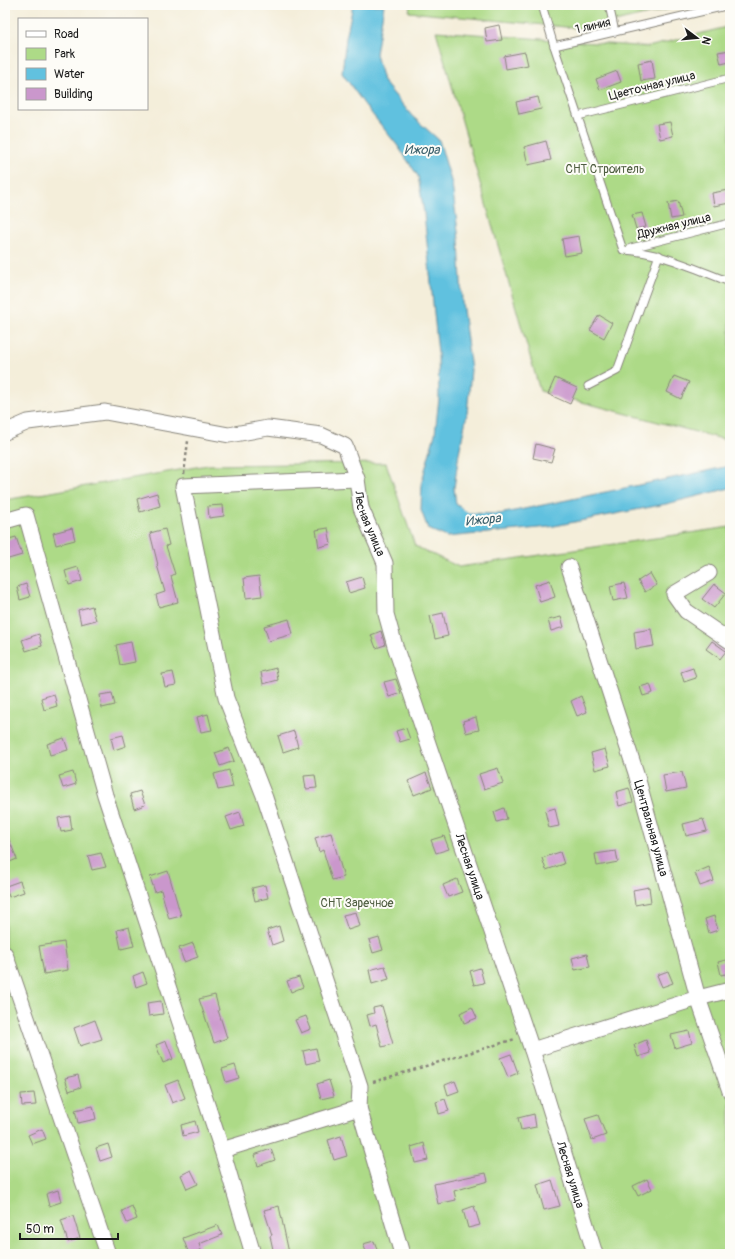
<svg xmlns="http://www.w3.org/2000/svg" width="735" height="1259" font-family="Pangolin,sans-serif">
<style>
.green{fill:#adda87;stroke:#647b52}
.water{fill:#61c1df;stroke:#3e6e7e}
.building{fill:#ca97cc}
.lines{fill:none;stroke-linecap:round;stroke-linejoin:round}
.lane-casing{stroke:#88857b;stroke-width:9}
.street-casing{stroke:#88857b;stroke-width:17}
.path{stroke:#88857b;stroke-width:2.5;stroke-dasharray:3 3;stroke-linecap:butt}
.lane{stroke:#fff;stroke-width:7}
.street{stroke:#fff;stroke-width:15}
.labels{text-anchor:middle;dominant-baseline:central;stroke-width:4;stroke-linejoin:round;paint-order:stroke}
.street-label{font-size:12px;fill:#1c1c1c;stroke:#fdfcf7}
.park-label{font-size:12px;fill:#4f5e41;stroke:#fdfcf7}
.water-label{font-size:13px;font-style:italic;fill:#385e6a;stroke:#fdfcf7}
</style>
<rect width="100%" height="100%" fill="#fdfcf7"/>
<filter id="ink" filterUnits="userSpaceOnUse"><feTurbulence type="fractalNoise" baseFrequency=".025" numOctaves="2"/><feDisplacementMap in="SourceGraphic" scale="8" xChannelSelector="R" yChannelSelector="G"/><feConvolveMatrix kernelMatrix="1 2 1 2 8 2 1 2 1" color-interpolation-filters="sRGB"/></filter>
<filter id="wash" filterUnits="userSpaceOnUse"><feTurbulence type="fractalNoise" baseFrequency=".012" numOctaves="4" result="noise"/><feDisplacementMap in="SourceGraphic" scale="16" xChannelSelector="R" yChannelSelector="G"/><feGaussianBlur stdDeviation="0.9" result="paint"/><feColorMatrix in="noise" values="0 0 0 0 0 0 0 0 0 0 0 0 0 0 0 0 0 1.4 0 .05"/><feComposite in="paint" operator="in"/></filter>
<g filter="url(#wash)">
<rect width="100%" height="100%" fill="#f4eeda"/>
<g class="green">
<path d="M 410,5 L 686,5 L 586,29 L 409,12 Z"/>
<path d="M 730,26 L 730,441 L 540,391 L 436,31 L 648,47 Z"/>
<path d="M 386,463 L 415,546 L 459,567 L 730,527 L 730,1254 L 5,1254 L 5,500 L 208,465 Z"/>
</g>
<path class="water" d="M 353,5 L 384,5 L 376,54 L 383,81 L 412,116 L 439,140 L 452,184 L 459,240 L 462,302 L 471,370 L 467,414 L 459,453 L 454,488 L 456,504 L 468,513 L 500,514 L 730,466 L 730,488 L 666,504 L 549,527 L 447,537 L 428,529 L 421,510 L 422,481 L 435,434 L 439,398 L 438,353 L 424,213 L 418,176 L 397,145 L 364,104 L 342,73 L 346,38 Z"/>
<g id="blocks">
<g class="building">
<path d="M 499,25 L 502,40 L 487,42 L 485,28 Z"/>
<path d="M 730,50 L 730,62 L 721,64 L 718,52 Z"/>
<path d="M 525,52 L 528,65 L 506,69 L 504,56 Z"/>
<path d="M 652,60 L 655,79 L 641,81 L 638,63 Z"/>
<path d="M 617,71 L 621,82 L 600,90 L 596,79 Z"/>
<path d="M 538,97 L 541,109 L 519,114 L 516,102 Z"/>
<path d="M 670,122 L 673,136 L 660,139 L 657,124 Z"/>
<path d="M 546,141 L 551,160 L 528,165 L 524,147 Z"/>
<path d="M 728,190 L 730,203 L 714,206 L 712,193 Z"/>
<path d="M 678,201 L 682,217 L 671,219 L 668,203 Z"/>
<path d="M 642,213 L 646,227 L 636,229 L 632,215 Z"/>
<path d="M 579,236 L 582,253 L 565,256 L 562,239 Z"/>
<path d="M 599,315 L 612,323 L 604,338 L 590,330 Z"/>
<path d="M 674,376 L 689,382 L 681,399 L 667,392 Z"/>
<path d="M 555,378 L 577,388 L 570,404 L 548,394 Z"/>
<path d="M 536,444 L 555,449 L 551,462 L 533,458 Z"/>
<path d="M 157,493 L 160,506 L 140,512 L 137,499 Z"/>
<path d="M 223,505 L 224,516 L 209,518 L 208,506 Z"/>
<path d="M 72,528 L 75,540 L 56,545 L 53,533 Z"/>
<path d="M 328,528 L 331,544 L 319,547 L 316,530 Z"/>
<path d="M 165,529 L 169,545 L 166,546 L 175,574 L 171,576 L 178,602 L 159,607 L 156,595 L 165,592 L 157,565 L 158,565 L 150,533 Z"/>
<path d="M 16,537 L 22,555 L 5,560 L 5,540 Z"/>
<path d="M 78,567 L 82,581 L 69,585 L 65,571 Z"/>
<path d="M 650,573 L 657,585 L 645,592 L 638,581 Z"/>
<path d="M 259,576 L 262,596 L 246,598 L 244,578 Z"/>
<path d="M 362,577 L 365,588 L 349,593 L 346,582 Z"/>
<path d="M 550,580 L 555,597 L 540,602 L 535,585 Z"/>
<path d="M 624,583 L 628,598 L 613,601 L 610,586 Z"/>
<path d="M 26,584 L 30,597 L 20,600 L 17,587 Z"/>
<path d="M 714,584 L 726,593 L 714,608 L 702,599 Z"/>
<path d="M 92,606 L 96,620 L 81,624 L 78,610 Z"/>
<path d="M 443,613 L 448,636 L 435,639 L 430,616 Z"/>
<path d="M 561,617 L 564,627 L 551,631 L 548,620 Z"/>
<path d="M 289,619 L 293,634 L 269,641 L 264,626 Z"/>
<path d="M 651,629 L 654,646 L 636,649 L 634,632 Z"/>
<path d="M 381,631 L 385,645 L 376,648 L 371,635 Z"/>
<path d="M 39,634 L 42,646 L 26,651 L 22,640 Z"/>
<path d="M 712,641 L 726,651 L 720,659 L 706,649 Z"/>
<path d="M 131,642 L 135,662 L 120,665 L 116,645 Z"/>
<path d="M 276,668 L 278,680 L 263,684 L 261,672 Z"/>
<path d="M 693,668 L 696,678 L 684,682 L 681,672 Z"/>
<path d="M 173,672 L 176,685 L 165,687 L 162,674 Z"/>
<path d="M 396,679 L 401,693 L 389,697 L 384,682 Z"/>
<path d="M 650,684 L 653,693 L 643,696 L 640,687 Z"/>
<path d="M 112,693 L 115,705 L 102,708 L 100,695 Z"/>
<path d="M 54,694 L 57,706 L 44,710 L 41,698 Z"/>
<path d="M 581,696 L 587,712 L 577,716 L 571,701 Z"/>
<path d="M 208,714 L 212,730 L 201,732 L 197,717 Z"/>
<path d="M 476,717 L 479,730 L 466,733 L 463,721 Z"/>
<path d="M 406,728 L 410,739 L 400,742 L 396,731 Z"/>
<path d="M 294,731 L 298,747 L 283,752 L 278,736 Z"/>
<path d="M 123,735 L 126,746 L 114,750 L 111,738 Z"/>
<path d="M 64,738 L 68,750 L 50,755 L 47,744 Z"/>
<path d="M 229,748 L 234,761 L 220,766 L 215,753 Z"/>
<path d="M 605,749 L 610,766 L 595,770 L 591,753 Z"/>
<path d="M 498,768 L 503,783 L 484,789 L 479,774 Z"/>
<path d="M 229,770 L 233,787 L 218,790 L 214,774 Z"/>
<path d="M 73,772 L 76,784 L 63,788 L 59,776 Z"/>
<path d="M 682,772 L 686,788 L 666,792 L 663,775 Z"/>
<path d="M 426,773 L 432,788 L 414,795 L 408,781 Z"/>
<path d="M 315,775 L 317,788 L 306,789 L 304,776 Z"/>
<path d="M 629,788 L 633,802 L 619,806 L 616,792 Z"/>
<path d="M 140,791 L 145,805 L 134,809 L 130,794 Z"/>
<path d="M 504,808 L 507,819 L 497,822 L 494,812 Z"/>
<path d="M 555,808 L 559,826 L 549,828 L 545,811 Z"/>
<path d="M 240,812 L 244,826 L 231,830 L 226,817 Z"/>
<path d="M 70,816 L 72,830 L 61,832 L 58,818 Z"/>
<path d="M 703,819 L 707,831 L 686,836 L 683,824 Z"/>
<path d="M 5,830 L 17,859 L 5,864 Z"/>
<path d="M 331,833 L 344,877 L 332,880 L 323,850 L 319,852 L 315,838 Z"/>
<path d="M 444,836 L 449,849 L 436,853 L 431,840 Z"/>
<path d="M 616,851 L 618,862 L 597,866 L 595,854 Z"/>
<path d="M 560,852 L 564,864 L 546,870 L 542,858 Z"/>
<path d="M 101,853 L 106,867 L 92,870 L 88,856 Z"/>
<path d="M 709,867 L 714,881 L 700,886 L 695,873 Z"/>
<path d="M 168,871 L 181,916 L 169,919 L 161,890 L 155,892 L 150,877 Z"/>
<path d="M 457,879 L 462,892 L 448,897 L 443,885 Z"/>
<path d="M 20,881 L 24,892 L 9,897 L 6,886 Z"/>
<path d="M 265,885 L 268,898 L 255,901 L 252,888 Z"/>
<path d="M 649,887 L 651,902 L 635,905 L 633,890 Z"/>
<path d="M 356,912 L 360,926 L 348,930 L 343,915 Z"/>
<path d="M 714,916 L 718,930 L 709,933 L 705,919 Z"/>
<path d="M 279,926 L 283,941 L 272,945 L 267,930 Z"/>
<path d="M 129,927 L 134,946 L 121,949 L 117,930 Z"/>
<path d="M 379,937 L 383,950 L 373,953 L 369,940 Z"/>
<path d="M 64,942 L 68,970 L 44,974 L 39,946 Z"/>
<path d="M 193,943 L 198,957 L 184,962 L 179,948 Z"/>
<path d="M 587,954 L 590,967 L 575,970 L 572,958 Z"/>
<path d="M 730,959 L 730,973 L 721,975 L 718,962 Z"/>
<path d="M 385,966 L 389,979 L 372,984 L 369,970 Z"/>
<path d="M 480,968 L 484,983 L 474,985 L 470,971 Z"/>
<path d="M 668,971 L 673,983 L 662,987 L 657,975 Z"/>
<path d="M 143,972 L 147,983 L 136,987 L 133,976 Z"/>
<path d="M 299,977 L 303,987 L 291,992 L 287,981 Z"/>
<path d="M 215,995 L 219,1010 L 218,1010 L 227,1038 L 214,1043 L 199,999 Z"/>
<path d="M 161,1001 L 163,1014 L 149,1016 L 147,1003 Z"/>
<path d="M 382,1006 L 393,1044 L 382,1047 L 376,1024 L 370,1026 L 367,1015 L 374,1013 L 373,1008 Z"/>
<path d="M 472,1007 L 477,1018 L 464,1023 L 460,1013 Z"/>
<path d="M 306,1016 L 311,1029 L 301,1033 L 295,1020 Z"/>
<path d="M 95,1020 L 102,1039 L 80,1046 L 74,1028 Z"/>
<path d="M 689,1031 L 692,1043 L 675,1048 L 671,1035 Z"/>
<path d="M 646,1040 L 650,1053 L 638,1057 L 634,1045 Z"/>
<path d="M 166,1041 L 173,1059 L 163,1063 L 156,1045 Z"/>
<path d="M 316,1048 L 319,1061 L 306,1064 L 303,1051 Z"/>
<path d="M 511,1054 L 518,1073 L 508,1077 L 500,1058 Z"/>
<path d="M 235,1065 L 239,1078 L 226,1082 L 222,1069 Z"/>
<path d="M 78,1075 L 81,1087 L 69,1091 L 65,1078 Z"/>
<path d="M 178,1080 L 185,1098 L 172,1103 L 165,1085 Z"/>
<path d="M 329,1080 L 334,1096 L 321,1099 L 317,1084 Z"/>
<path d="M 455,1081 L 459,1091 L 448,1095 L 445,1085 Z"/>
<path d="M 34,1093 L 36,1105 L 22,1106 L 21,1094 Z"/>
<path d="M 445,1099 L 449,1111 L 439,1114 L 436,1102 Z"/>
<path d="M 93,1106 L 96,1119 L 78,1123 L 75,1110 Z"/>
<path d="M 534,1114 L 536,1127 L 521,1130 L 518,1118 Z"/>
<path d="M 598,1115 L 606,1135 L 592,1140 L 585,1119 Z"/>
<path d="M 195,1121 L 198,1132 L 183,1136 L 181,1125 Z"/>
<path d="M 42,1129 L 46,1139 L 32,1144 L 28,1135 Z"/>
<path d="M 341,1136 L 347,1156 L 334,1160 L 328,1140 Z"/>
<path d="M 424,1143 L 428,1160 L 415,1163 L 411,1147 Z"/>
<path d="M 108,1144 L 112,1157 L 100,1161 L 96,1148 Z"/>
<path d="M 271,1149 L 275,1160 L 258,1166 L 254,1155 Z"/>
<path d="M 191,1170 L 198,1184 L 187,1189 L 181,1175 Z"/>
<path d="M 486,1173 L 488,1181 L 454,1191 L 456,1200 L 438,1204 L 434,1184 Z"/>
<path d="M 647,1179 L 652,1189 L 638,1196 L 633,1186 Z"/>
<path d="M 552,1180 L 560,1206 L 544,1210 L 537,1185 Z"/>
<path d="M 58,1190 L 61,1202 L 49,1206 L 46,1194 Z"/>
<path d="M 132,1206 L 137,1219 L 127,1223 L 122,1211 Z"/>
<path d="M 279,1206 L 289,1253 L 283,1254 L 274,1254 L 270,1236 L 272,1235 L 264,1210 Z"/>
<path d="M 474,1206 L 480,1225 L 468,1228 L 463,1210 Z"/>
<path d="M 73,1216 L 80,1238 L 68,1242 L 61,1220 Z"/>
<path d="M 218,1225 L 222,1235 L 199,1244 L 201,1250 L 189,1254 L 183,1238 Z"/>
<path d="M 374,1241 L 379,1254 L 367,1254 L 363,1244 Z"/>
</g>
</g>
</g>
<g filter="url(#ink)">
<use href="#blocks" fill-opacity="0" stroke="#88857b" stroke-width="1"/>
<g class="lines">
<g class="lane-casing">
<g id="lane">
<path d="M 542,5 L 554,46 L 623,250 C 661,252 695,269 730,282"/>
<path d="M 609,5 L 615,32"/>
<path d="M 554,46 L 730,5"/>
<path d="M 578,116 L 730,78"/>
<path d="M 631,248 L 730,223"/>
<path d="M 588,386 L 617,371 L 659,255"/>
</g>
</g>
<g class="street-casing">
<g id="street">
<path id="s1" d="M 5,432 L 28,422 L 105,412 L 229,435 L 268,428 L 321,435 L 345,446 L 357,479 L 361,508 L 385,563 L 386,614 L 395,646 L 532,1050 L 595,1254"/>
<path d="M 357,479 L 183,486 L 226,698 L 265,798 L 360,1086 L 359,1108 L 402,1254"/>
<path d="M 5,521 L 26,515 L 105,795 L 222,1150 L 359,1108"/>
<path id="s2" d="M 569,567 L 636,773 L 698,998 L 730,1091"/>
<path d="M 709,573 L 674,594 L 686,611 L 730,641"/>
<path d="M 5,954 L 108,1254"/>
<path d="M 532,1050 L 698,998 L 730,990"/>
<path d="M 222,1150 L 253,1254"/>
</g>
</g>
<g class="path">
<path d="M 184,474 L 188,441"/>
<path d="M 373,1082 L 515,1039"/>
</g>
<use href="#lane" class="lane"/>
<use href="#street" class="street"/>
</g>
</g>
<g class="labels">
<g class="street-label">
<text transform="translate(593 26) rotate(-13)">1 линия</text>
<text transform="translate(652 86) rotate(-14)">Цветочная улица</text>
<text transform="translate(674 226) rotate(-14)">Дружная улица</text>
<text stroke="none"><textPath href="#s1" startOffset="430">Лесная улица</textPath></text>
<text stroke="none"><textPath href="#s2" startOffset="274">Центральная улица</textPath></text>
<text stroke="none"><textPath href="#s1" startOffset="790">Лесная улица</textPath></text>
<text stroke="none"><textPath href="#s1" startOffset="1114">Лесная улица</textPath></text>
</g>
<g class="park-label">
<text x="605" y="169">СНТ Строитель</text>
<text x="357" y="903">СНТ Заречное</text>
</g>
<g class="water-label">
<text x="422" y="150">Ижора</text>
<text transform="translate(483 520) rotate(-6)">Ижора</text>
</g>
</g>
<rect width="735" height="1259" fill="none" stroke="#fdfcf7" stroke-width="20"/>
<rect x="18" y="18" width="130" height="92" fill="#fdfcf7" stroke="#a3a29f"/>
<rect x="26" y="31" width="20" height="6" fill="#ffffff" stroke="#a3a29f"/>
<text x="54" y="38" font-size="12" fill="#1c1c1c">Road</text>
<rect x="26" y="48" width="20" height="12" fill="#adda87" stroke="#a3a29f"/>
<text x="54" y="58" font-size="12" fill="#1c1c1c">Park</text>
<rect x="26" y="68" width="20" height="12" fill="#61c1df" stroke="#a3a29f"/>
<text x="54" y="78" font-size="12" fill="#1c1c1c">Water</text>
<rect x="26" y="88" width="20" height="12" fill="#ca97cc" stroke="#a3a29f"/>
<text x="54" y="98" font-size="12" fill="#1c1c1c">Building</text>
<g transform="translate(697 38) rotate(106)" stroke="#fdfcf7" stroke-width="3" paint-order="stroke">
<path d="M0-3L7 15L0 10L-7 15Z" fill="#1c1c1c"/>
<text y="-6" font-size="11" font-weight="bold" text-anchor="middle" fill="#1c1c1c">N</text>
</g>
<path d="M20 1233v6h98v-6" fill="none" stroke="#1c1c1c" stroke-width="2"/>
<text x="26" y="1233" font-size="12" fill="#1c1c1c" stroke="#fdfcf7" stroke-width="3" paint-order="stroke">50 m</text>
</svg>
